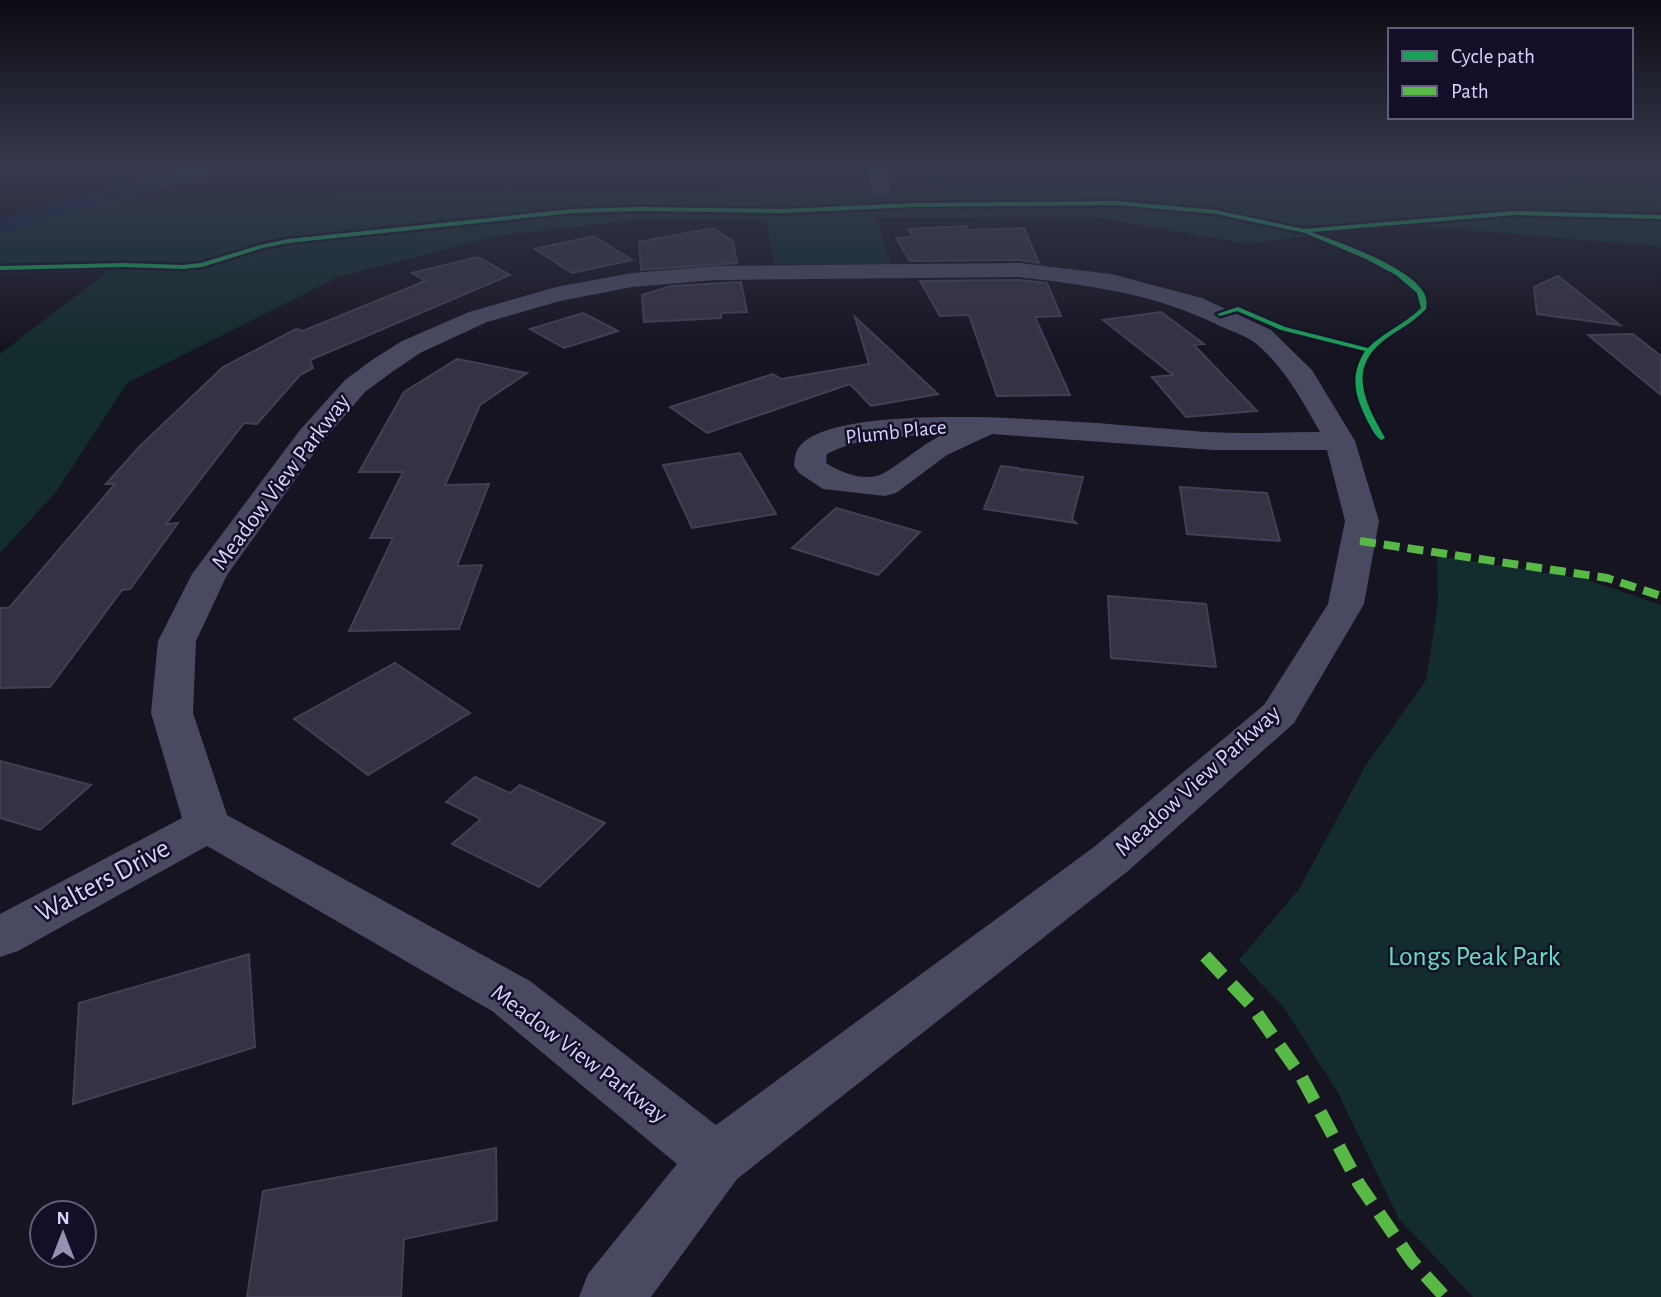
<svg xmlns="http://www.w3.org/2000/svg" width="1661" height="1297" font-family="'Alegreya Sans',sans-serif">
<style>
.green{fill:#132c2d}
.lines{fill:none;stroke-linecap:round;stroke-linejoin:round}
.canal{fill:#0d2144;fill-rule:evenodd}
.building{fill:#343243;stroke:#433f54;stroke-width:2}
.minor{fill:#4a4962;fill-rule:evenodd}
.quiet-far1{stroke:#58b947;stroke-width:8;stroke-dasharray:16 8;stroke-linecap:butt}
.quiet{stroke:#58b947;stroke-width:13;stroke-dasharray:26 13;stroke-linecap:butt}
.cycleway-casing{stroke:#130f26;stroke-width:5}
.cycleway{fill:#1a9f57;fill-rule:evenodd}
.labels{text-anchor:middle;dominant-baseline:central;stroke-width:5;stroke-linejoin:round;paint-order:stroke}
.far-street-label{font-size:21px;fill:#d9d4ff;stroke:#130f26}
.street-label{font-size:24px;fill:#d9d4ff;stroke:#130f26}
.near-street-label{font-size:28px;fill:#d9d4ff;stroke:#130f26}
.near-park-label{font-size:28px;fill:#5fe0c0;stroke:#130f26}
</style>
<rect width="100%" height="100%" fill="#161421"/>
<g class="green">
<path d="M 1661,184 L 1661,247 L 1404,224 L 1247,244 L 1097,217 L 876,218 L 891,265 L 774,264 L 766,220 L 642,219 L 496,236 L 336,278 L 127,383 L 56,492 L 0,553 L 0,354 L 108,271 L 0,273 L 0,227 L 113,197 Z"/>
<path d="M 1437,556 L 1585,579 L 1661,605 L 1661,1297 L 1473,1297 L 1399,1219 L 1337,1091 L 1284,1008 L 1239,960 L 1299,889 L 1366,765 L 1426,680 L 1438,602 Z"/>
</g>
<g class="lines">
<path class="canal" d="M 187,170 L 219,170 L 216,174 L 0,232 L 0,219 Z"/>
</g>
<g class="building">
<path d="M 966,226 L 968,230 L 1024,228 L 1039,263 L 1019,260 L 910,261 L 896,238 L 913,237 L 908,229 Z"/>
<path d="M 713,228 L 733,241 L 737,263 L 641,270 L 639,242 Z"/>
<path d="M 593,236 L 632,260 L 572,273 L 535,249 Z"/>
<path d="M 478,257 L 510,275 L 310,360 L 313,368 L 300,375 L 257,424 L 244,423 L 166,524 L 178,523 L 130,589 L 122,590 L 50,687 L 0,688 L 0,608 L 9,608 L 115,484 L 106,484 L 140,446 L 223,367 L 296,329 L 303,331 L 425,281 L 412,273 Z"/>
<path d="M 1558,276 L 1620,325 L 1537,314 L 1534,287 Z"/>
<path d="M 1019,280 L 1047,283 L 1061,316 L 1035,317 L 1070,395 L 997,396 L 969,315 L 940,316 L 920,281 Z"/>
<path d="M 741,282 L 747,312 L 721,313 L 721,318 L 644,322 L 642,295 L 671,286 Z"/>
<path d="M 1161,312 L 1204,344 L 1194,345 L 1257,411 L 1186,417 L 1152,377 L 1173,375 L 1103,320 Z"/>
<path d="M 583,313 L 618,331 L 564,348 L 530,329 Z"/>
<path d="M 855,317 L 938,394 L 871,406 L 850,384 L 707,433 L 670,407 L 773,374 L 781,379 L 869,364 Z"/>
<path d="M 1633,334 L 1661,356 L 1661,395 L 1588,335 Z"/>
<path d="M 457,359 L 527,373 L 480,405 L 445,485 L 489,484 L 457,566 L 482,565 L 459,629 L 349,631 L 393,538 L 370,538 L 403,472 L 359,472 L 404,392 Z"/>
<path d="M 740,453 L 776,514 L 692,528 L 663,465 Z"/>
<path d="M 1001,466 L 1018,468 L 1023,473 L 1021,469 L 1083,477 L 1072,519 L 1076,523 L 984,509 Z"/>
<path d="M 1180,487 L 1267,493 L 1280,541 L 1187,534 Z"/>
<path d="M 836,508 L 920,532 L 878,575 L 792,548 Z"/>
<path d="M 1108,596 L 1206,604 L 1216,667 L 1111,658 Z"/>
<path d="M 395,663 L 470,713 L 368,775 L 294,719 Z"/>
<path d="M 0,761 L 91,785 L 40,830 L 0,818 Z"/>
<path d="M 475,777 L 510,793 L 520,785 L 605,823 L 539,887 L 452,844 L 481,819 L 446,802 Z"/>
<path d="M 249,954 L 255,1047 L 73,1104 L 79,1003 Z"/>
<path d="M 496,1148 L 497,1220 L 404,1239 L 401,1297 L 247,1297 L 263,1191 Z"/>
</g>
<g class="lines">
<g class="minor">
<path d="M 867,170 L 887,170 L 890,189 L 887,193 L 873,193 Z"/>
<path d="M 1019,263 L 1111,274 L 1202,298 L 1271,330 L 1312,370 L 1355,441 L 1379,521 L 1364,604 L 1294,723 L 1128,871 L 737,1179 L 651,1297 L 579,1297 L 588,1274 L 677,1164 L 492,1011 L 207,846 L 18,951 L 0,957 L 0,914 L 182,818 L 151,713 L 158,641 L 192,574 L 300,430 L 345,380 L 372,360 L 402,341 L 469,312 L 556,287 L 632,273 L 715,266 ZM 1019,277 C 1092,286 1153,293 1220,326 C 1231,331 1244,335 1254,342 C 1284,366 1301,399 1320,432 C 1283,432 1245,434 1208,432 C 1136,427 844,394 800,446 C 795,451 795,459 794,466 L 799,473 L 823,489 L 885,496 L 896,493 L 947,455 L 992,434 L 1213,450 L 1327,450 L 1345,521 L 1328,604 L 1264,705 L 1094,847 L 716,1125 L 530,981 L 227,815 L 193,713 L 196,641 L 227,575 L 322,442 L 365,392 L 392,372 L 420,353 L 487,322 L 560,301 L 632,287 L 715,280 ZM 942,435 C 925,442 888,474 877,476 C 860,480 840,472 826,463 L 827,454 C 862,436 902,436 942,435 Z"/>
</g>
<path class="quiet-far1" d="M 1360,541 L 1607,578 L 1661,596"/>
<path class="quiet" d="M 1205,956 L 1251,1005 L 1301,1076 L 1359,1184 L 1412,1261 L 1445,1297"/>
<g class="cycleway-casing">
<path id="cycleway" d="M 1117,201 L 1216,210 L 1304,229 L 1514,211 L 1661,215 L 1661,219 L 1514,215 L 1311,232 C 1340,243 1409,266 1424,293 C 1427,298 1427,304 1426,309 C 1413,323 1397,330 1383,341 C 1346,370 1367,406 1385,438 L 1381,440 C 1375,436 1372,429 1368,422 C 1355,396 1349,377 1365,351 L 1281,330 L 1237,311 L 1220,316 L 1217,314 L 1238,307 L 1285,327 L 1368,348 C 1384,332 1405,324 1421,308 L 1417,293 L 1396,275 L 1366,259 L 1305,233 L 1216,214 L 1117,205 L 915,207 L 782,213 L 640,211 L 573,213 L 288,243 L 263,248 L 202,267 L 183,269 L 124,267 L 0,270 L 0,266 L 124,263 L 183,265 L 201,263 L 260,245 L 288,239 L 573,209 L 640,207 L 782,209 L 915,203 Z"/>
</g>
<use href="#cycleway" class="cycleway"/>
</g>
<linearGradient id="sky" x2="0" y2="1"><stop stop-color="#0c0b12"/><stop offset="0.48" stop-color="#363a4e"/><stop offset="1" stop-color="#363a4e" stop-opacity="0"/></linearGradient>
<rect width="1661" height="351" fill="url(#sky)"/>
<g class="labels">
<g class="far-street-label">
<text transform="translate(896 432) rotate(-6)">Plumb Place</text>
</g>
<g class="street-label">
<text transform="translate(281 482) rotate(-53)">Meadow View Parkway</text>
<text transform="translate(1198 781) rotate(-42)">Meadow View Parkway</text>
<text transform="translate(579 1054) rotate(37)">Meadow View Parkway</text>
</g>
<g class="near-street-label">
<text transform="translate(103 881) rotate(-28)">Walters Drive</text>
</g>
<g class="near-park-label">
<text x="1474" y="957">Longs Peak Park</text>
</g>
</g>
<rect x="1388" y="28" width="245" height="91" fill="#130f26" stroke="#625e7d" stroke-width="2"/>
<rect x="1402" y="51" width="35" height="10" fill="#1a9f57" stroke="#625e7d" stroke-width="2"/>
<text x="1451" y="63" font-size="21" fill="#d9d4ff">Cycle path</text>
<rect x="1402" y="86" width="35" height="10" fill="#58b947" stroke="#625e7d" stroke-width="2"/>
<text x="1451" y="98" font-size="21" fill="#d9d4ff">Path</text>
<g transform="translate(63 1234)"><circle r="33" fill="#130f26" stroke="#625e7d" stroke-width="2"/>
<path d="M0-5L12 26L0 18L-12 26Z" fill="#9591b1"/>
<text y="-10" font-size="19" font-weight="bold" text-anchor="middle" fill="#d9d4ff">N</text>
</g>
</svg>
